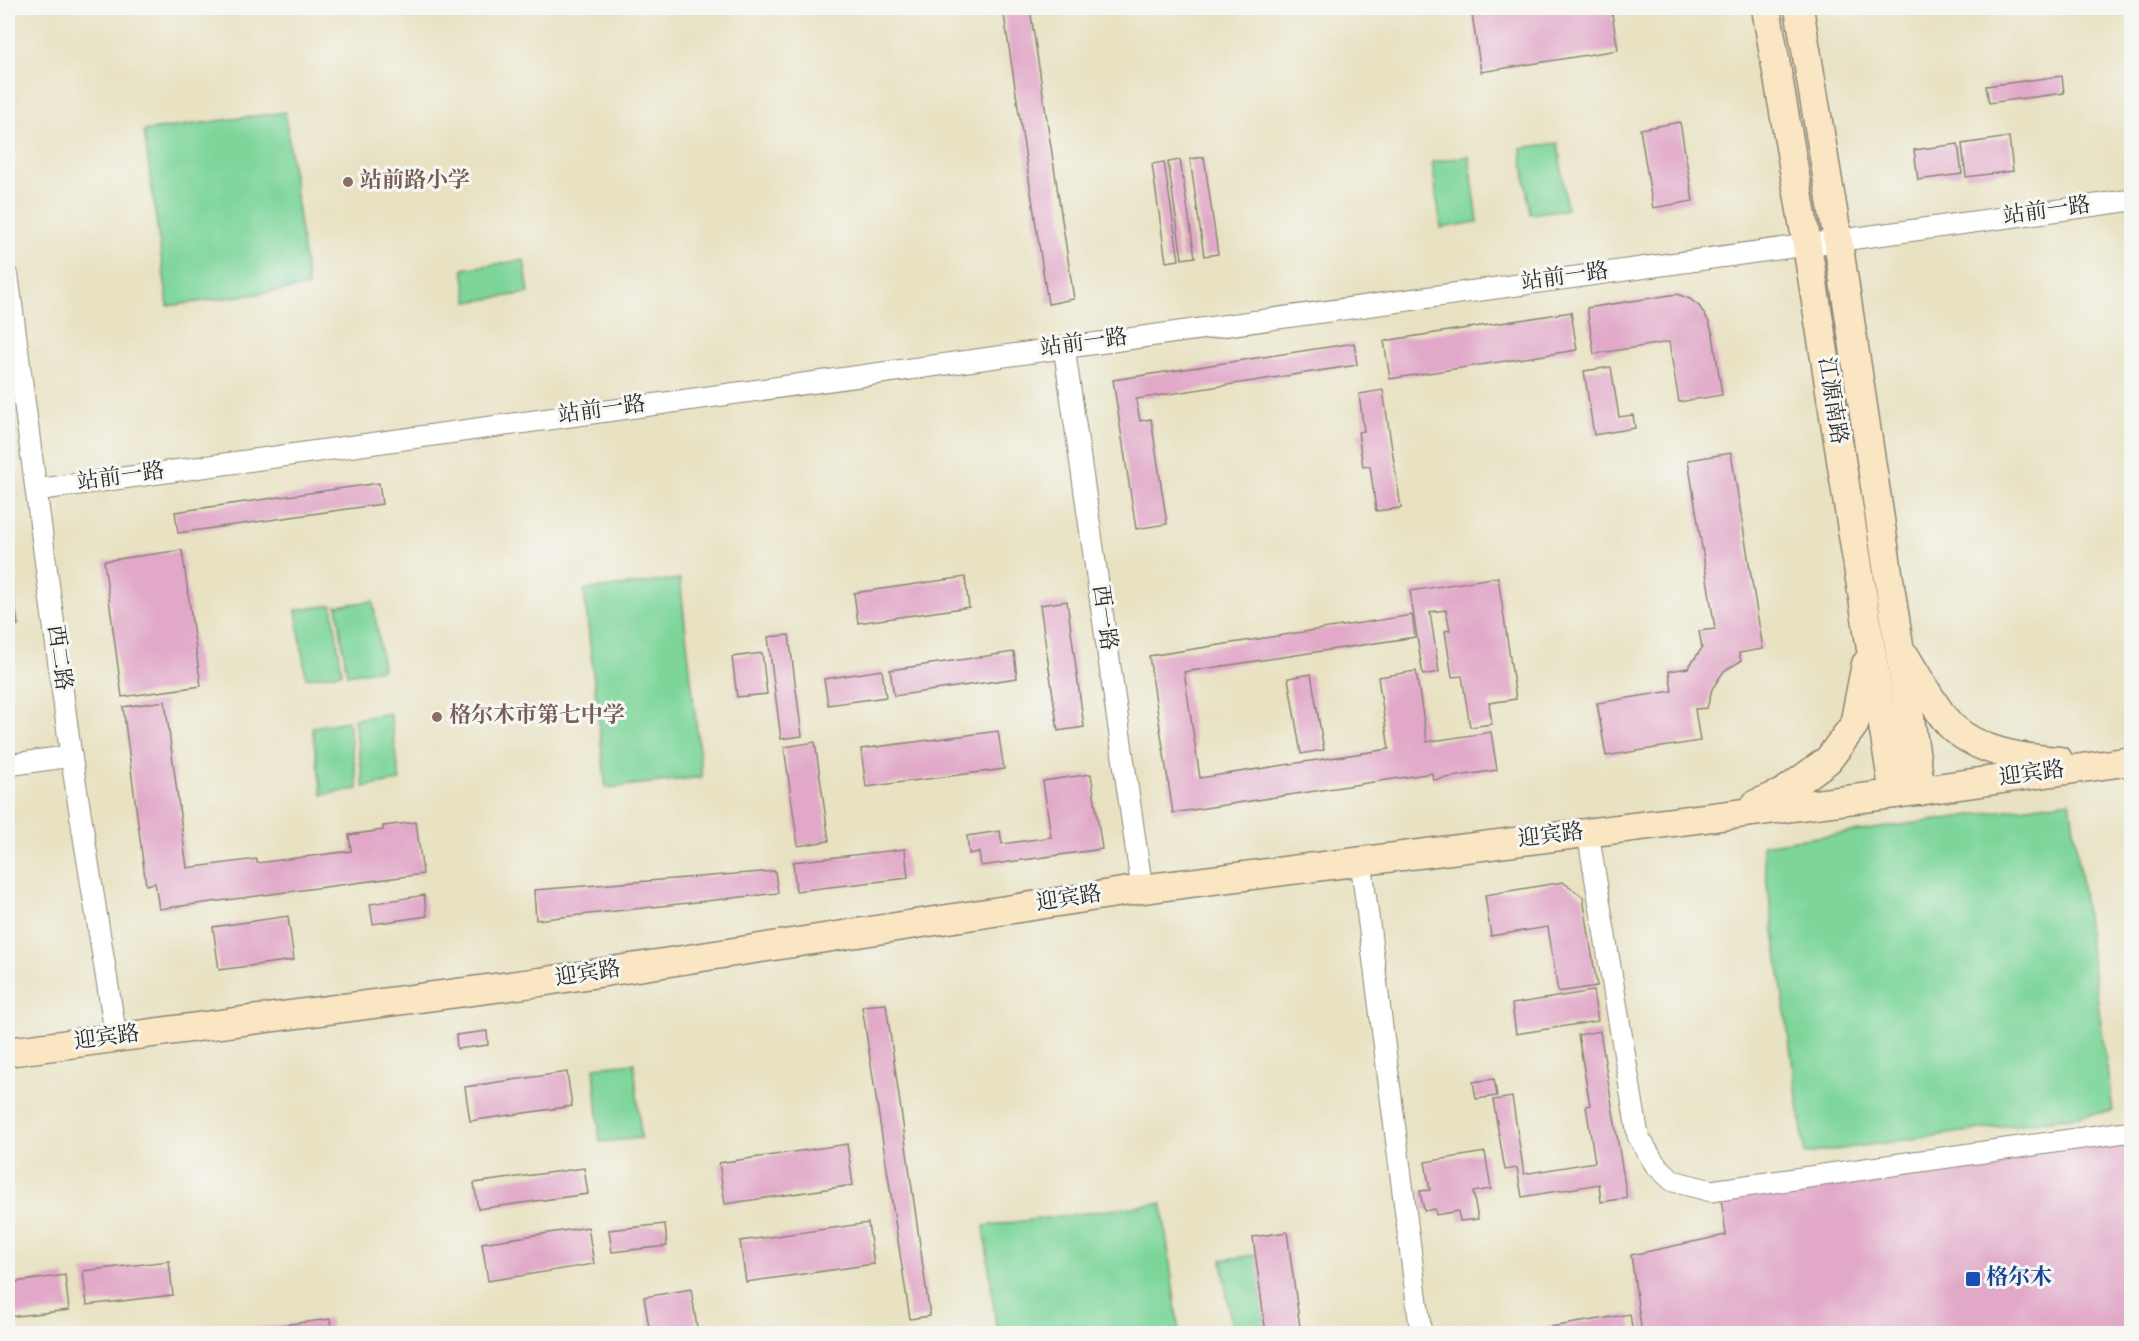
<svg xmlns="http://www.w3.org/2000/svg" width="2139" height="1341" font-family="'Sorts Mill Goudy','Noto Serif SC',serif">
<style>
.green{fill:#7dd59a;stroke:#548062;stroke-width:1.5}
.building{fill:#e1a8c8}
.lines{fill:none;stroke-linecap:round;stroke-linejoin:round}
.minor-casing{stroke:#8a8676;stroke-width:23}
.secondary-casing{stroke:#8a8676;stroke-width:31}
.minor{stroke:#fff;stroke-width:21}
.secondary{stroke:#fbe6c4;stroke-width:28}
.education-dot{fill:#8d6e63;stroke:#f6f6f2;stroke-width:2}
.transit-dot{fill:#1a4fb4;stroke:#f6f6f2;stroke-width:2}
.labels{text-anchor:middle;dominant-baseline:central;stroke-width:6;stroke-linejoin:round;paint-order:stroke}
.education-label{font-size:22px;font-weight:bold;fill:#785e54;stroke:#f6f6f2;text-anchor:start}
.street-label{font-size:22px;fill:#2b2b2b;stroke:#f6f6f2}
.transit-label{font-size:22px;font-weight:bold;fill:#164399;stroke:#f6f6f2;text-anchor:start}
</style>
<rect width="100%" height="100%" fill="#f6f6f2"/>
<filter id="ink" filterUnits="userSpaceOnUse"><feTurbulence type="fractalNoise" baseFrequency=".0167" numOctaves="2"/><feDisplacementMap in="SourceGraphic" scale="12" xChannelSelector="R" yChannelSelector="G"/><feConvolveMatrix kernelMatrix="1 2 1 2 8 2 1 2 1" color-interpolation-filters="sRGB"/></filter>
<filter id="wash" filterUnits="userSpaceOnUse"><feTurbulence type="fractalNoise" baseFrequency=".008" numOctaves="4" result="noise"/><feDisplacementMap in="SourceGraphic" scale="24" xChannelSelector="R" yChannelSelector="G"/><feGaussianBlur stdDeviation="1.35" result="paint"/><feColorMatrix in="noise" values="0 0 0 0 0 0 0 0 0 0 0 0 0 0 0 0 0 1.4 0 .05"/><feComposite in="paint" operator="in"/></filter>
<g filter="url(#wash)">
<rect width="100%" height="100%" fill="#e8e2c2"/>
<g class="green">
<path d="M 285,112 L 308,287 L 168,306 L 144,131 Z"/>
<path d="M 1558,143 L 1567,209 L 1530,214 L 1521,148 Z"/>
<path d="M 1469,156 L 1478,222 L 1441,228 L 1432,162 Z"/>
<path d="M 524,260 L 529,293 L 468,302 L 463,269 Z"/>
<path d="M 680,579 L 702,777 L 606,788 L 584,590 Z"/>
<path d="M 373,601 L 383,669 L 347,675 L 337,606 Z"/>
<path d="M 332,605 L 342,673 L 306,678 L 296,610 Z"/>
<path d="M 390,713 L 400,781 L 364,787 L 354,719 Z"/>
<path d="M 348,721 L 358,789 L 322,795 L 312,727 Z"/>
<path d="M 2070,801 L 2113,1111 L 1805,1154 L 1762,845 Z"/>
<path d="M 634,1063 L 641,1138 L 600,1142 L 594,1067 Z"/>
<path d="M 1162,1203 L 1179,1333 L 997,1333 L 984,1226 Z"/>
<path d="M 1261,1254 L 1270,1326 L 1232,1331 L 1222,1260 Z"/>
</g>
<g id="blocks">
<g class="building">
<path d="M 1003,8 L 1030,8 L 1074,299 L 1048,304 Z"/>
<path d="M 1471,8 L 1611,8 L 1618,50 L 1481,72 Z"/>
<path d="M 2062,76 L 2064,93 L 1989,103 L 1986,86 Z"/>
<path d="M 1680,122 L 1693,201 L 1653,208 L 1640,129 Z"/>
<path d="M 2009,137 L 2013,171 L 1966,177 L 1962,144 Z"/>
<path d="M 1958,144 L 1962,174 L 1918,180 L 1914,150 Z"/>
<path d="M 1204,157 L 1218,254 L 1204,256 L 1190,159 Z"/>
<path d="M 1180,160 L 1195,257 L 1182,259 L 1168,162 Z"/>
<path d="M 1164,162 L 1179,260 L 1166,262 L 1152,164 Z"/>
<path d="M 1677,294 L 1690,299 L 1699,306 L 1708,320 L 1713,335 L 1722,395 L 1679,402 L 1669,342 L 1594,354 L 1587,308 Z"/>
<path d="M 1571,312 L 1577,350 L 1390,379 L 1384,341 Z"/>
<path d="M 1354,343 L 1357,365 L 1136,399 L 1140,421 L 1151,419 L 1167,524 L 1136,529 L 1113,380 Z"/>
<path d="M 1611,367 L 1619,417 L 1633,415 L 1635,428 L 1594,435 L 1584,371 Z"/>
<path d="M 1383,390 L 1401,508 L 1376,511 L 1370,466 L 1363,467 L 1358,432 L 1364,431 L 1359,394 Z"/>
<path d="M 1731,453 L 1763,649 L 1739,653 L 1741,661 L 1724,671 L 1712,689 L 1707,708 L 1695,709 L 1700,741 L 1606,756 L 1597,703 L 1672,691 L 1669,671 L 1688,668 L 1702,648 L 1699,631 L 1715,629 L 1688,460 Z"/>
<path d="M 379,483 L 382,504 L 178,533 L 175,512 Z"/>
<path d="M 182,550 L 201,686 L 122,697 L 104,561 Z"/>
<path d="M 8,561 L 18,625 L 8,627 Z"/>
<path d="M 965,577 L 969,607 L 858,623 L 854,593 Z"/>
<path d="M 1498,577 L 1516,699 L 1489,703 L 1492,724 L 1470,727 L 1462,676 L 1452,677 L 1445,631 L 1450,630 L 1446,610 L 1430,612 L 1439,672 L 1423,675 L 1410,591 Z"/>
<path d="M 1067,601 L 1084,727 L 1058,731 L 1040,605 Z"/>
<path d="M 1412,615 L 1415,637 L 1184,672 L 1200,778 L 1389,749 L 1378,677 L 1416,671 L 1427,742 L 1491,732 L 1497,770 L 1433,780 L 1432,773 L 1173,813 L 1149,656 Z"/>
<path d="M 789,635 L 802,736 L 781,739 L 768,637 Z"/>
<path d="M 1014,652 L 1017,678 L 894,696 L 890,670 Z"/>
<path d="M 762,653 L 767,694 L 737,697 L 732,657 Z"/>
<path d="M 882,670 L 886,697 L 828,705 L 824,679 Z"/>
<path d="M 1311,674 L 1324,750 L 1301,754 L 1288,678 Z"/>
<path d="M 165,701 L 187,868 L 257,859 L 257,863 L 351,851 L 349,835 L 383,830 L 383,826 L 416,822 L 423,874 L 159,909 L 155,883 L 146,885 L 123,707 Z"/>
<path d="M 998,731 L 1004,769 L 866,787 L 861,749 Z"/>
<path d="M 815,742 L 829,841 L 798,846 L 784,747 Z"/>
<path d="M 1091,774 L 1102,849 L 981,866 L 979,852 L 969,854 L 967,836 L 1000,831 L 1002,844 L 1051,837 L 1043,781 Z"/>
<path d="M 905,849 L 908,878 L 796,891 L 793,862 Z"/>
<path d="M 775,871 L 778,893 L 536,920 L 534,890 Z"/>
<path d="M 1563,882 L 1583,897 L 1597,986 L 1558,992 L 1548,927 L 1491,936 L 1485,895 Z"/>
<path d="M 424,895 L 427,916 L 373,924 L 370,904 Z"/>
<path d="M 288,916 L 294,960 L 219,970 L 213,927 Z"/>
<path d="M 1593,991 L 1598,1021 L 1516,1034 L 1512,1004 Z"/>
<path d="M 886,1004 L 930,1316 L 910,1319 L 862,1006 Z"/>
<path d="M 487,1031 L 488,1045 L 457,1049 L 456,1035 Z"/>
<path d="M 1600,1031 L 1627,1198 L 1601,1202 L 1599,1184 L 1522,1197 L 1517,1168 L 1505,1170 L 1493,1100 L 1512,1097 L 1524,1174 L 1595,1162 L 1586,1106 L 1590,1105 L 1578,1035 Z"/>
<path d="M 567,1072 L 572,1106 L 470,1121 L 465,1087 Z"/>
<path d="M 1494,1079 L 1497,1096 L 1476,1099 L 1473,1082 Z"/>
<path d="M 2132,1140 L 2132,1330 L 2104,1334 L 1642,1334 L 1631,1255 L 1726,1235 L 1721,1197 Z"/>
<path d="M 847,1144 L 853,1185 L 725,1204 L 719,1163 Z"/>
<path d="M 1485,1152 L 1491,1189 L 1473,1192 L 1478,1219 L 1460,1221 L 1458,1211 L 1436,1215 L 1435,1209 L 1424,1211 L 1420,1191 L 1430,1190 L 1425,1162 Z"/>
<path d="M 584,1168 L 588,1194 L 478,1209 L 474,1183 Z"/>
<path d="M 868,1223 L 874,1264 L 746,1282 L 740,1241 Z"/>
<path d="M 665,1224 L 667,1246 L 612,1252 L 609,1230 Z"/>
<path d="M 588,1227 L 594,1264 L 488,1281 L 482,1243 Z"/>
<path d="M 1287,1232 L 1301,1334 L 1266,1334 L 1253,1237 Z"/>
<path d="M 169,1261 L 173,1295 L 87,1305 L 83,1271 Z"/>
<path d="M 65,1275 L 69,1310 L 8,1317 L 8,1283 Z"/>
<path d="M 691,1289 L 698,1334 L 650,1334 L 644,1297 Z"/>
<path d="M 1630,1314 L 1633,1334 L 1520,1334 L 1520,1332 Z"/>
<path d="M 330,1319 L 332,1334 L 227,1334 L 227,1332 Z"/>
</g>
</g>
</g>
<g filter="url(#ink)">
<use href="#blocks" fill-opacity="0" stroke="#8a8676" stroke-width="1.5"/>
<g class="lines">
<g class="minor-casing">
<g id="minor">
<path d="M 8,277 L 71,756 L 116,1037"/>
<path d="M 1064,347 L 1142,889"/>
<path d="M 36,490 L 2132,200"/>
<path d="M 8,765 L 71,756"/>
<path d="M 1588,833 L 1638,1136 L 1655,1164 L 1673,1181 L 1711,1191 L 2132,1131"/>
<path d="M 1361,861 L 1421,1334"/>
</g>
</g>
<g class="secondary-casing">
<g id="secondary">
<path d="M 1766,8 L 1807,245 L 1894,794"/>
<path d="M 1799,8 L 1838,241 L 1921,791"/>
<path d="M 1905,656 C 1917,675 1936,711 1951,726 C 1980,753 2021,758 2059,761"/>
<path d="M 1756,804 L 1783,793 L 1828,760 L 1854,725 L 1866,664"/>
<path d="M 8,1052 L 540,982 L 1142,889 L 1894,794 L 2132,761"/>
</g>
</g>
<use href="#minor" class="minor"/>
<use href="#secondary" class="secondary"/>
</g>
</g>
<g class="education-dot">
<circle cx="348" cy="182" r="6"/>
<circle cx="437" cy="717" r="6"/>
</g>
<rect class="transit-dot" x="1965" y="1271" width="16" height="16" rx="3"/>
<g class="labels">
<g class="education-label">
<text x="360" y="182">站前路小学</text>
<text x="449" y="717">格尔木市第七中学</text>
</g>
<g class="street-label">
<text transform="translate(2047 212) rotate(-8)">站前一路</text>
<text transform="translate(1565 278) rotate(-8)">站前一路</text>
<text transform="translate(1084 344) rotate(-8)">站前一路</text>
<text transform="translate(1831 401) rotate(81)">江源南路</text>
<text transform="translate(602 411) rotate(-8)">站前一路</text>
<text transform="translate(121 478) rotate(-8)">站前一路</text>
<text transform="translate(1103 618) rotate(82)">西一路</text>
<text transform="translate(58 658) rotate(82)">西二路</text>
<text transform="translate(2032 775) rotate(-8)">迎宾路</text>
<text transform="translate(1551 837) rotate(-7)">迎宾路</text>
<text transform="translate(1069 900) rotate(-9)">迎宾路</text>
<text transform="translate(588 975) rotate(-9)">迎宾路</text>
<text transform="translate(107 1039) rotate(-8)">迎宾路</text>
</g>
<g class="transit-label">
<text x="1986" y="1279">格尔木</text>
</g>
</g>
<rect width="2139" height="1341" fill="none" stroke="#f6f6f2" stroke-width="30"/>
</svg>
